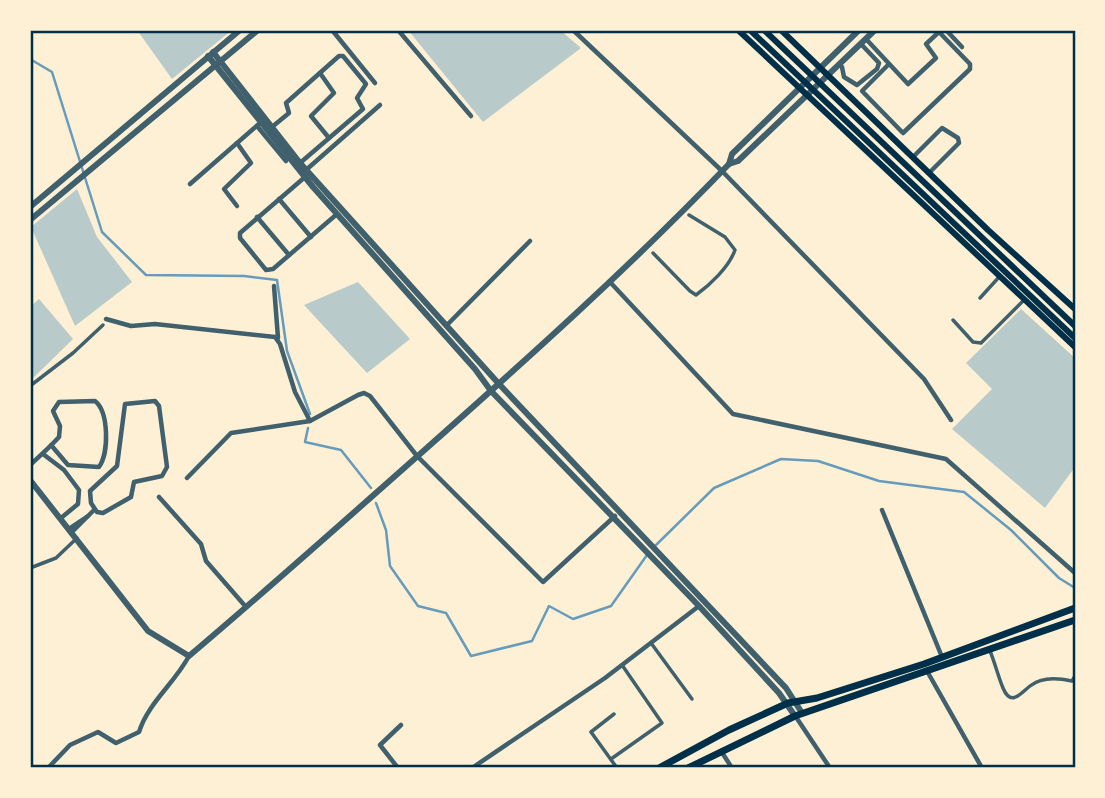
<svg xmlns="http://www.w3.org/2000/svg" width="1105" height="798" font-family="Georgia,serif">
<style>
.green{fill:#b9caca}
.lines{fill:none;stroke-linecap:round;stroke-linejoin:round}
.stream{stroke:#669bbc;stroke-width:2.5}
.pedestrian{stroke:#3f606c;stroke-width:3.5}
.minor{stroke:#3f606c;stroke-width:4.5}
.tertiary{stroke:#3f606c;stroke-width:6}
.secondary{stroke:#003049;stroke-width:6}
.primary{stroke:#003049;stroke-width:7}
.neatline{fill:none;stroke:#003049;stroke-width:2.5}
</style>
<rect width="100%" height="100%" fill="#fdf0d5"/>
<g class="green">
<path d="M 137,30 L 232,30 L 172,79 Z"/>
<path d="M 408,30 L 560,30 L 581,48 L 483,122 Z"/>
<path d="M 77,189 L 97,237 L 132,282 L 75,326 L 31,227 Z"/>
<path d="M 358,282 L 410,339 L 367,373 L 304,305 Z"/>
<path d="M 39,299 L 73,339 L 30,381 L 30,307 Z"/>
<path d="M 1021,309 L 1075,358 L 1075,467 L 1045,508 L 952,429 L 992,389 L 966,363 Z"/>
</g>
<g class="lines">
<g class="stream">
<path d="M 30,59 L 52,72 L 102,232 L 146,275 L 244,276 L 277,280 L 287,351 L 310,414"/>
<path d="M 308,428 L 305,442 L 341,450 L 371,488"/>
<path d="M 376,503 L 386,530 L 390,566 L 418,606 L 446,613 L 471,656 L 532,641 L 549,606 L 573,619 L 611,606 L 647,555"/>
<path d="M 654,547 L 714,488 L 781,459 L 818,461 L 879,481 L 964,492 L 1011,530 L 1059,578 L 1075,588"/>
</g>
<g class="pedestrian">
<path d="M 653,253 L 690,291 L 696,295 C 710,285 729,267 735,250 L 725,237 L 689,215"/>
<path d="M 980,298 L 1000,276"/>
<path d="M 953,320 L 973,342 L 981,343 L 1024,300"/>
<path d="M 30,386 L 73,353 L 103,325"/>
<path d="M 30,568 L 56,558 L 77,538"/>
<path d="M 651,643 L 692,699"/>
<path d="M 990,651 C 995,663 998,676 1003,688 C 1011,707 1020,694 1030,686 C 1042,676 1059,678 1072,681 L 1075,676"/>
<path d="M 614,714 L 591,732 L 617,768"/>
<path d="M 611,759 L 662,723 L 622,665"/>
</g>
<g class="minor">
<path d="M 332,30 L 375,83"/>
<path d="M 398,30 L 471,116"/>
<path d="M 573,30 L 722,171 L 924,379 L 951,420"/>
<path d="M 946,30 L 962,47"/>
<path d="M 866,39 L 908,84 L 936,58 L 926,44 L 939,32 L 970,64 L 970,69 L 903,133 L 862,91 L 889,64"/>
<path d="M 842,67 L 844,77 L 857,85 L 877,69 L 879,63 L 861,44"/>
<path d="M 320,73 L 334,93 L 311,116 L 329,138"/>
<path d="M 257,126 L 286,161"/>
<path d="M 272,127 L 289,113 L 286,103 L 339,56 L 343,56 L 366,84 L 357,98 L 363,109 L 300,163"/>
<path d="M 237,143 L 251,163 L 224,189 L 237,206"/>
<path d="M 913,157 L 942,128 L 958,138 L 959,143 L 929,173"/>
<path d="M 306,170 L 380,105"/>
<path d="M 305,177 L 240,233 L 240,238 L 266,270 L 273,269 L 337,214"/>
<path d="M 190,184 L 260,123"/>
<path d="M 279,199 L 311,237"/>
<path d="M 257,217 L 289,255"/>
<path d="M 610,282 L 733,414 L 946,459 L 1075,573"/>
<path d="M 274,286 L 278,338"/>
<path d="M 106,319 L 131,326 L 155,324 L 275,337 L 280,344 L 295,392 L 310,421 L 358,395 L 364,393 L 370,396 L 417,456 L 543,582 L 615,516"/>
<path d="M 448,324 L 530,241"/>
<path d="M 155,401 L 159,406 L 167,467 L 162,476 L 134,482 L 131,497 L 103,513 L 97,512 L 91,503 L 90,491 L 117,466 L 125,404 Z"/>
<path d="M 43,454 L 64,470 L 79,490 L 78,504 L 61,518"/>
<path d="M 30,465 C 40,456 50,447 59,437 L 60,426 L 53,411 L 59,402 L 95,401 C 109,412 109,453 99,467 L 68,465 L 51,445"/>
<path d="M 187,478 L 231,433 L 310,421"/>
<path d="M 159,497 L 201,544 L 206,561 L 246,607"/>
<path d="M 882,510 L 942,657"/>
<path d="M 70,528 L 88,516"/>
<path d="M 72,532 L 94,510"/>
<path d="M 927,671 L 982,768"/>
<path d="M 796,717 L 830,768"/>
<path d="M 721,751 L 732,768"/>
<path d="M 48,768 L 70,745 L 98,732 L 116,743 L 139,732 C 148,703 174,684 189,656"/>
<path d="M 398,768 L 380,745 L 401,725"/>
<path d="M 472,768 L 605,678 L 699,606"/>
</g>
<g class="tertiary">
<path d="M 213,52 L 300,163 L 499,384 L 786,688 L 802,713"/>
<path d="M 208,56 L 313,187 L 475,369 L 491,391 L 699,606 L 779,693 L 795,716"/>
<path d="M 729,164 L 732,154 L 859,30"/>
<path d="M 30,207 L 240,30"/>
<path d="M 30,220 L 258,30"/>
<path d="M 30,480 L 148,631 L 189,656 C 267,590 343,522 420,454 C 526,360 631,266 729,164 L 738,161 L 875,30"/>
</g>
<g class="secondary">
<path d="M 738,30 L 1075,347"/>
<path d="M 750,30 L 1075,338"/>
<path d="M 764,30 L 1075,326"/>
<path d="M 781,30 L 988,230 L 1075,309"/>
</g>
<g class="primary">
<path d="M 659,768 L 729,730 L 788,703 L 817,698 L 924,664 L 1075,608"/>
<path d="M 688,768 L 795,716 L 1075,620"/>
</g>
</g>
<rect width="1105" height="798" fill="none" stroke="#fdf0d5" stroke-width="63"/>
<rect x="32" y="32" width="1042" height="734" class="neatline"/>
</svg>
